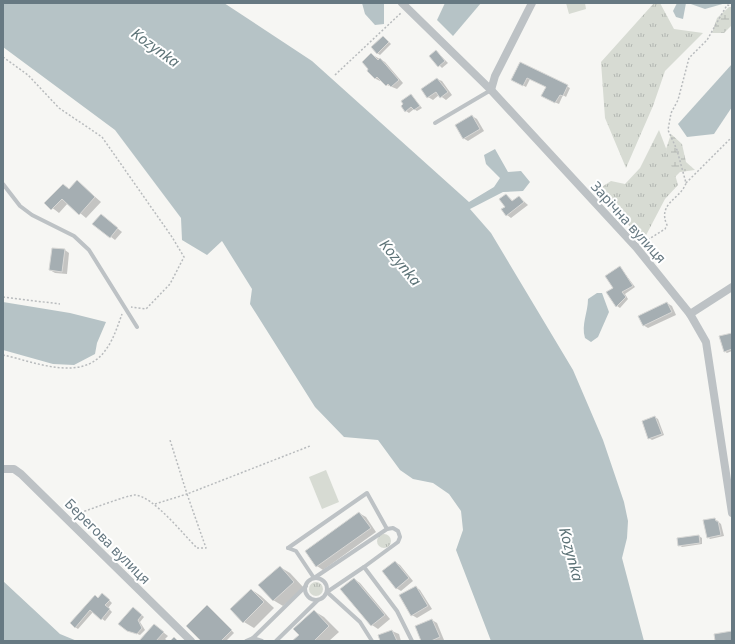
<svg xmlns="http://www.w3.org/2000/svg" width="735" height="644" font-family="'Noto Sans',sans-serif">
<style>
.grass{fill:url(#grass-tufts)}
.wetland{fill:url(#wetland-marsh)}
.park{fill:#d7dbd3}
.water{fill:#b6c3c6}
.shadow{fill:#0003}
.building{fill:#a5aeb2;stroke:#d8d8d6}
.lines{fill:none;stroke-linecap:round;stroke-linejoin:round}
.path{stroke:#b8bbbd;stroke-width:1.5;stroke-dasharray:2 2;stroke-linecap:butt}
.lane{stroke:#bdc2c5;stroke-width:4}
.street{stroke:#bdc2c5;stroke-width:8}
.labels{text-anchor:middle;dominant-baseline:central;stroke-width:4;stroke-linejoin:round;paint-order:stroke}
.street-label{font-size:14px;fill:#677982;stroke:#fff}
.water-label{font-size:15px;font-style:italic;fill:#5e7478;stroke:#fff}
</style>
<defs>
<pattern id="grass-tufts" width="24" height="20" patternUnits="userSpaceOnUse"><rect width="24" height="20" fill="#d7dbd3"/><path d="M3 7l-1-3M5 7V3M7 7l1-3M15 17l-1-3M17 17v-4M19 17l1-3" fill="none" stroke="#b2b6b1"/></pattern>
<pattern id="wetland-marsh" width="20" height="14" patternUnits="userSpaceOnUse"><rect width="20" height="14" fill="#d7dbd3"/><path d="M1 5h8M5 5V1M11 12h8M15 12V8" fill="none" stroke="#b2b6b1"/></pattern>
</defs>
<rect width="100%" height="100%" fill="#f6f6f3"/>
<g class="grass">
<path d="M 654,3 L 660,3 L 674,29 L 703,33 L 665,71 L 653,106 L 626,168 L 605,118 L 601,62 Z"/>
<path d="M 659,130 L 672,164 L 678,185 L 665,199 L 643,241 L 597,190 L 611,181 L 625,184 L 640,168 Z"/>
<circle cx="384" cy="541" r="7"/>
<circle cx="316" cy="589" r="7"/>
</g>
<g class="wetland">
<path d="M 729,7 L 732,7 L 732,25 L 724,33 L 712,33 L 717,18 Z"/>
<path d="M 671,134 L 682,144 L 686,162 L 695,170 L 680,172 L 675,177 L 666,149 Z"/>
</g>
<g class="park">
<path d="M 566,3 L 585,3 L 586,9 L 569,14 Z"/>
<path d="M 326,470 L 339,502 L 322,509 L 309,477 Z"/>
</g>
<g class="water">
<path d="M 3,3 L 224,3 L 312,61 L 469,202 L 494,187 L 500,178 L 486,164 L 484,155 L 495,149 L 508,172 L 521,171 L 530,182 L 523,191 L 503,192 L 470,209 L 491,233 L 573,370 L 603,440 L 624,502 L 628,521 L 627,538 L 622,558 L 644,641 L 491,641 L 456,550 L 463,530 L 461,511 L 449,494 L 433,483 L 413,479 L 400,470 L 378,440 L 344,437 L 315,407 L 250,304 L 252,289 L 222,241 L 207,255 L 182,240 L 181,218 L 115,130 L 3,47 Z"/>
<path d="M 362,3 L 384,3 L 384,24 L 375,25 L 365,14 Z"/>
<path d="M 445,3 L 481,3 L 453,36 L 437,20 Z"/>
<path d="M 677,3 L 686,3 L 683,19 L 676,17 L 673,11 Z"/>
<path d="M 688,3 L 726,3 L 705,9 Z"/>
<path d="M 732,64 L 732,107 L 714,134 L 687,137 L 678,124 Z"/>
<path d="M 597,293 L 602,293 L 609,312 L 598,337 L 591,342 L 585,338 C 581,324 588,313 588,299 Z"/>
<path d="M 3,302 L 70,313 L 106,322 L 97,343 L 95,354 L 74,365 L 53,364 L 3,350 Z"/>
<path d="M 3,581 L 60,634 L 77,641 L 3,641 Z"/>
</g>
<g class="shadow">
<path d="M 384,37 L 391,44 L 380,55 L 377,53 Z"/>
<path d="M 436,51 L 448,63 L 442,68 L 430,56 Z"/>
<path d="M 371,54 L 385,62 L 403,83 L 397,89 L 387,85 L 382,80 L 380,81 L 376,79 L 363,62 Z"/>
<path d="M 521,63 L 570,88 L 566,97 L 563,95 L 559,104 L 545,98 L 547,87 L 530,79 L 526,87 L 513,80 Z"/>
<path d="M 437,79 L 442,81 L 452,95 L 446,100 L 439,95 L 433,100 L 428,97 Z"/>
<path d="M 411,95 L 422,108 L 417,111 L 414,109 L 409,113 L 406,111 Z"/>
<path d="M 472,116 L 477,119 L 484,131 L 468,141 L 463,138 Z"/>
<path d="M 77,181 L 101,202 L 86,218 L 68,203 L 59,213 L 46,203 L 63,185 L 70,189 Z"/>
<path d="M 506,195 L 513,201 L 519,197 L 528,205 L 511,218 L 507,215 Z"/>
<path d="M 101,215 L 122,232 L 115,240 L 94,224 Z"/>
<path d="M 65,250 L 69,253 L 67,274 L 55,273 L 50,270 Z"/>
<path d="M 620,267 L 635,287 L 625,294 L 628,299 L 620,308 L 617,306 L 614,288 Z"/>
<path d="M 667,303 L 672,306 L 676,315 L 648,328 L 643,325 Z"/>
<path d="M 732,334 L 732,351 L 727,353 L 724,351 Z"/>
<path d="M 655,417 L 658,419 L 664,435 L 652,440 L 649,438 Z"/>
<path d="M 359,513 L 366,517 L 376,532 L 323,570 L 317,566 Z"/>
<path d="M 715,519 L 721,524 L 724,536 L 710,539 L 708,537 Z"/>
<path d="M 699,536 L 702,538 L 702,544 L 682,547 L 679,545 Z"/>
<path d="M 395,562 L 400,565 L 413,581 L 401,591 L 396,588 Z"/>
<path d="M 280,567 L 290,573 L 304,588 L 283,606 L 273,600 Z"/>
<path d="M 354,579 L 360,583 L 390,619 L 378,629 L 372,625 L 342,589 Z"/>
<path d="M 416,587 L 420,590 L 432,609 L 417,618 L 412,615 Z"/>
<path d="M 252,590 L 261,596 L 274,608 L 254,628 L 244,622 Z"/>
<path d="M 95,596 L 99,598 L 105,596 L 112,603 L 108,608 L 112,612 L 105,621 L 93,612 L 78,629 L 75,627 Z"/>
<path d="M 210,608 L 234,633 L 226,641 L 202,641 Z"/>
<path d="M 136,610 L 144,617 L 140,622 L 145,630 L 140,635 L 128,630 Z"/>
<path d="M 314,611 L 324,617 L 339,632 L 329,641 L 294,641 L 300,635 Z"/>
<path d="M 432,620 L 437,623 L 444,640 L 423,641 Z"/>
<path d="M 154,625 L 168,636 L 165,639 L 168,641 L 140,641 Z"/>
<path d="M 392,631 L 399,634 L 401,641 L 381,641 L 379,635 Z"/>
</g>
<g class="building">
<path d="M 383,36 L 389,42 L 377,54 L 371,47 Z"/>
<path d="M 436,50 L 445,61 L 438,67 L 429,56 Z"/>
<path d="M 371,53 L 378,60 L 380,58 L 399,80 L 391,87 L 388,84 L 386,86 L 377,77 L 375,79 L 367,71 L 368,69 L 362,62 Z"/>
<path d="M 520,62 L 568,85 L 563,96 L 560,95 L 555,103 L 541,96 L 546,87 L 527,78 L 523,86 L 511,80 Z"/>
<path d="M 437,78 L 448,92 L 440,98 L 436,92 L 427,98 L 421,89 Z"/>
<path d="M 411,94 L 420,106 L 414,110 L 411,107 L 405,112 L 401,106 L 403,104 L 401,101 Z"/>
<path d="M 472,115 L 480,129 L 463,139 L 455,125 Z"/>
<path d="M 77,180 L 95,197 L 79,215 L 62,199 L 51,210 L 44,203 L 63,184 L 69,189 Z"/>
<path d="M 506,194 L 512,201 L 519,196 L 524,202 L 506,216 L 501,209 L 505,207 L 499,199 Z"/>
<path d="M 101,214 L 118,228 L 110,238 L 92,224 Z"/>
<path d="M 52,248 L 65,249 L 62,272 L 49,270 Z"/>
<path d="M 620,266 L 633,286 L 622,292 L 626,297 L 616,307 L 606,292 L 613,288 L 605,276 Z"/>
<path d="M 667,302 L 672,312 L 643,326 L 638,316 Z"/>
<path d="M 732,333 L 732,349 L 724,352 L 719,336 Z"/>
<path d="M 655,416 L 662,434 L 648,439 L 642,421 Z"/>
<path d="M 359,512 L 371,528 L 316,567 L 305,551 Z"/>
<path d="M 715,518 L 716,521 L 718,521 L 721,535 L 707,538 L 703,520 Z"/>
<path d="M 699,535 L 700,543 L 678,546 L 677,538 Z"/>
<path d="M 395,561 L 409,578 L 396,589 L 382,571 Z"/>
<path d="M 280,566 L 294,582 L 273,601 L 258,585 Z"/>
<path d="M 354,578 L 385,615 L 371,626 L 340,589 Z"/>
<path d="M 416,586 L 428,606 L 411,616 L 399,595 Z"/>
<path d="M 251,589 L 264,602 L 243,623 L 230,609 Z"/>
<path d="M 102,593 L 110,600 L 105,605 L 110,609 L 101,620 L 90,610 L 75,628 L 70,623 L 95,595 L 98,598 Z"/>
<path d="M 207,605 L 232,630 L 221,641 L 201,641 L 186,626 Z"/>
<path d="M 133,607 L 142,615 L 138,620 L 142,628 L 137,634 L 127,631 L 118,624 Z"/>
<path d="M 314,610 L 329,626 L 314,641 L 292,641 L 299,635 L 293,629 Z"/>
<path d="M 432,619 L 440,637 L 431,641 L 421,641 L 415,626 Z"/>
<path d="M 154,624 L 164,632 L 156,641 L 139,641 Z"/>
<path d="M 392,630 L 397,641 L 380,641 L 378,635 Z"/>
<path d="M 732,631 L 732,641 L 715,641 L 714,634 Z"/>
<path d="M 174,637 L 178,641 L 170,641 Z"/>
</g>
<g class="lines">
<g class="path">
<path d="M 3,57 L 28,75 L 59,108 L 102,137 L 172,237 L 184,257 L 170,284 L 146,309 L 131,307"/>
<path d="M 335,75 L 402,12"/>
<path d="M 686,183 L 732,137"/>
<path d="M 641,244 L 665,229 L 667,225 C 657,203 681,199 686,183 L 677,150 L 668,130 L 671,113 L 678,100 L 689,58 L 707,40 L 727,5 L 732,6"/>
<path d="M 3,297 L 60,304"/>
<path d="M 3,355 C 36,362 84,384 107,348 C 114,338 118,325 122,314"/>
<path d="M 155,504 L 187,494 L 170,440"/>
<path d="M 73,515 C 84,512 127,495 135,495 C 153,496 183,534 197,548 L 206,548 L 187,494 L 310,446"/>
</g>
<g class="lane">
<path d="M 435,123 L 491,90"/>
<path d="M 3,184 L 20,206 L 32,215 L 74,236 L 89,250 L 137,327"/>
<path d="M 288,548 L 296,551 L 314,578 L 387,529 L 393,528 L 398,531 L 400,537 L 398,542 L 364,567 L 397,611 L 412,641"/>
<path d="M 288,548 L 367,493 L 387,529"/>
<path d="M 364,567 L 327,592 L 360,622 L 372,641"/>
<circle cx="316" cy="589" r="11"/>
<path d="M 253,638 L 306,586"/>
<path d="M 246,641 L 253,638 L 262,641"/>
<path d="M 276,641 L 318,600"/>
</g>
<g class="street">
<path d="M 402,3 L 491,90 L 636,247 L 690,314 L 706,342 L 732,513"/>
<path d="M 491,90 L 495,76 L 532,3"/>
<path d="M 690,314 L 732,287"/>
<path d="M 3,469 L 14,469 L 21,474 L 191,641"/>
</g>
</g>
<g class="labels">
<g class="street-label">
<text transform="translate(629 222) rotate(48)">Зарічна вулиця</text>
<text transform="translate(108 541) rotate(45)">Берегова вулиця</text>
</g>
<g class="water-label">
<text transform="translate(156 47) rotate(36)">Kozynka</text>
<text transform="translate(401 262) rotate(50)">Kozynka</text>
<text transform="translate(572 554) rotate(75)">Kozynka</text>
</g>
</g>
<rect width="735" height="644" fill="none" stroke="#677982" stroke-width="8"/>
</svg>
